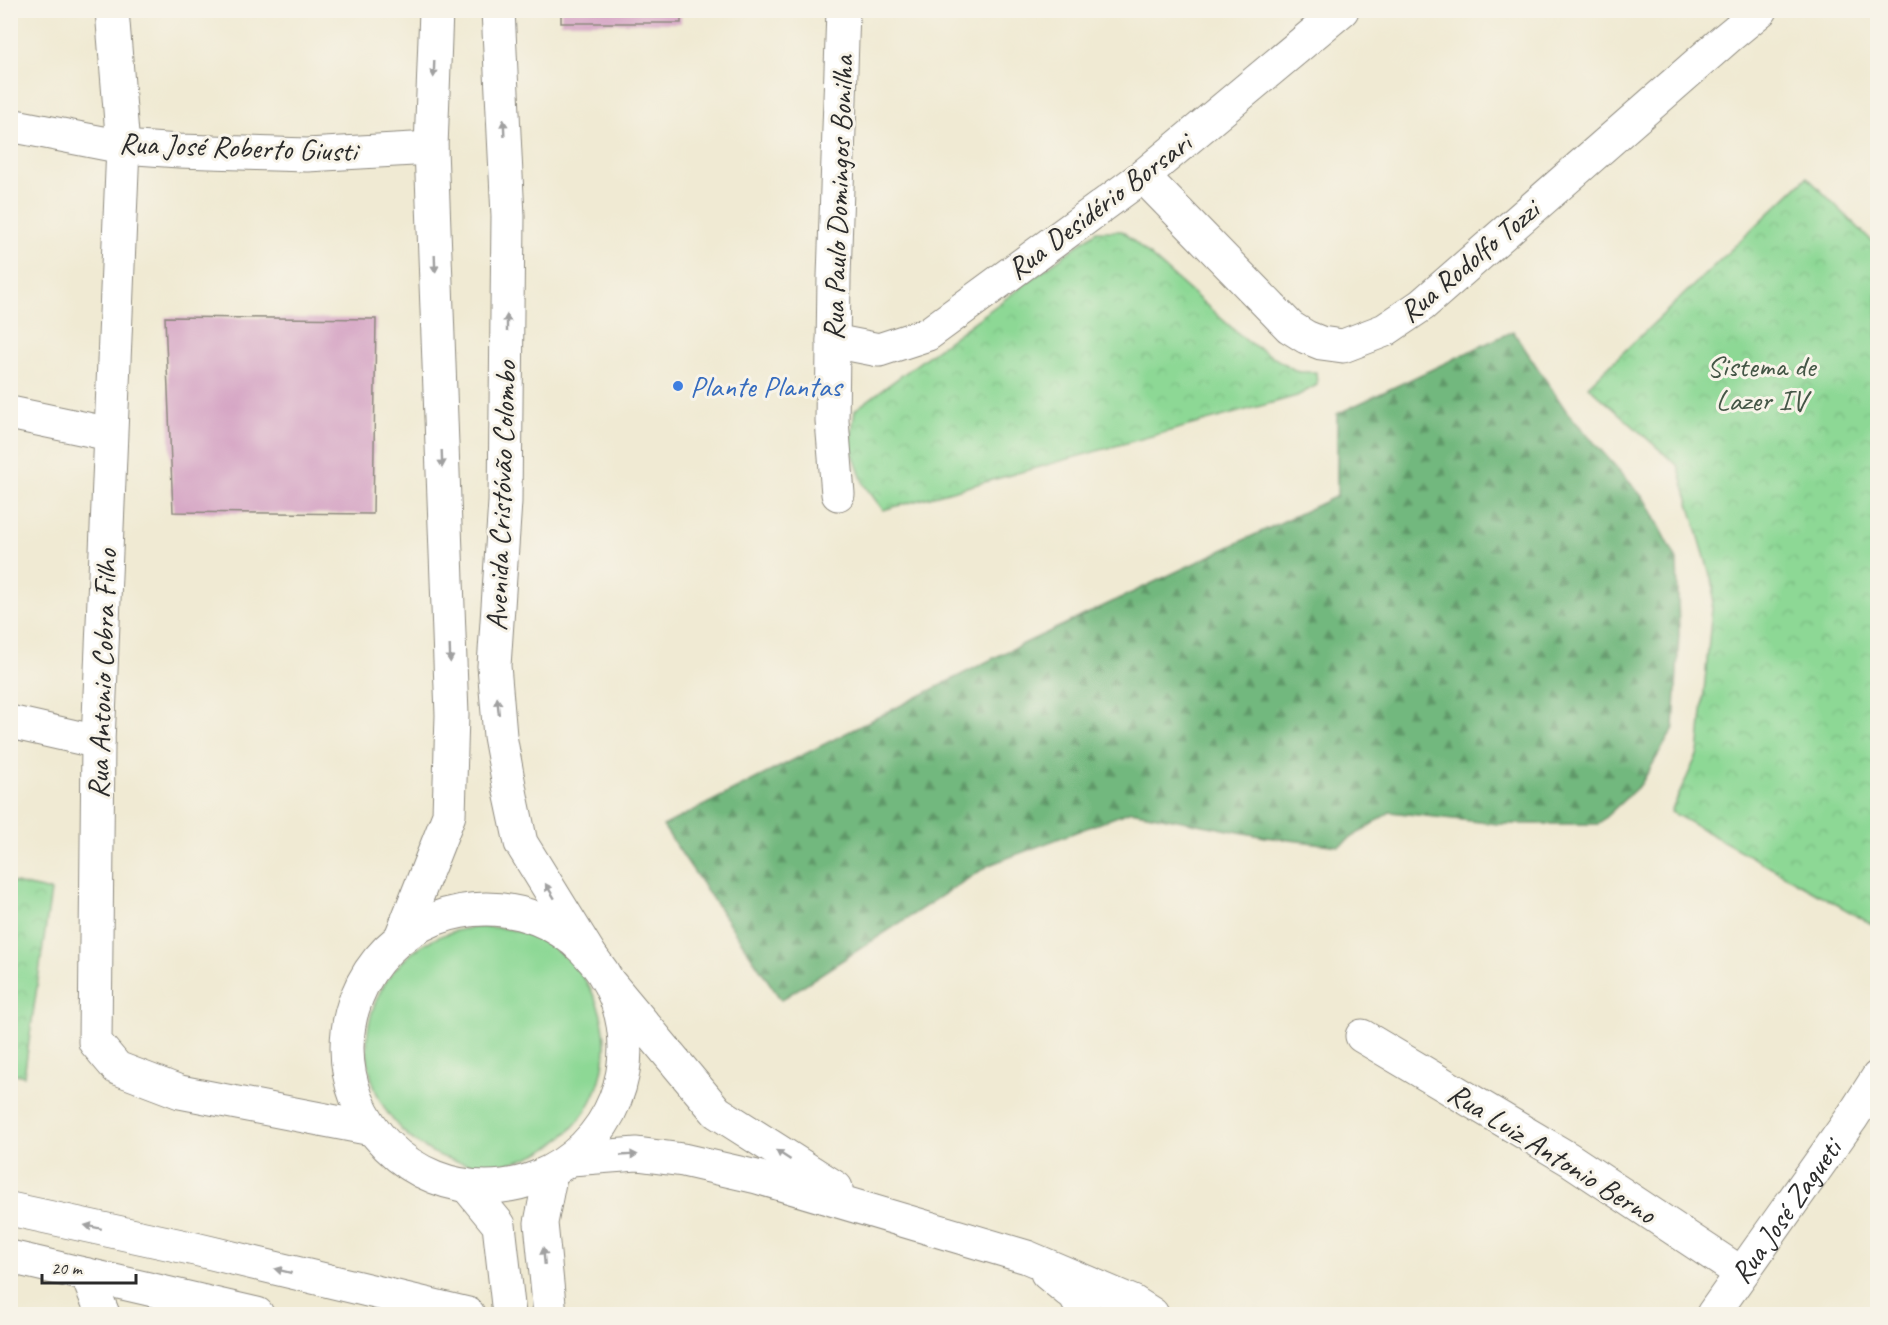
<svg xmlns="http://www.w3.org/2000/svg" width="1888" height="1325" font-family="Caveat,sans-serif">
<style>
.green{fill:#8dd895;stroke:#5c8260;stroke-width:1.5}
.forest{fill:url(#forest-firs);stroke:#4e7254;stroke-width:1.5}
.park{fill:url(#park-crowns);stroke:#5c8260;stroke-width:1.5}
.building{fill:#d6a6c5}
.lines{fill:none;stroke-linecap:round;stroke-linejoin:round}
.minor-casing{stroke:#8e8a7f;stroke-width:35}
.major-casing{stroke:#8e8a7f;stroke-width:35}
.highway-casing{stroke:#8e8a7f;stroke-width:35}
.minor{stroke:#fff;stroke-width:33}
.major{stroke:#fff;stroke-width:33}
.highway{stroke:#fff;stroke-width:33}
.oneway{fill:#a0a0a0}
.shop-dot{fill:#3f7fe0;stroke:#f7f3e8;stroke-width:2}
.labels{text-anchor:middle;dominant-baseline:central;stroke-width:6;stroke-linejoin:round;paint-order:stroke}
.street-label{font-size:30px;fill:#2b2b2b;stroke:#f7f3e8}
.park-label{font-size:30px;fill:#445646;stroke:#f7f3e8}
.shop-label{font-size:30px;fill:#366cbe;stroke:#f7f3e8;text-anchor:start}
</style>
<defs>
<pattern id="forest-firs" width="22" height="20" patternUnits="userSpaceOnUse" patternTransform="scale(1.5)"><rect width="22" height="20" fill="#72b87e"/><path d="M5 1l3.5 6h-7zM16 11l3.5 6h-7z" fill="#5e9667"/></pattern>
<pattern id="park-crowns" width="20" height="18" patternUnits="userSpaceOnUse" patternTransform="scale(1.5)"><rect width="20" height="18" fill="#8dd895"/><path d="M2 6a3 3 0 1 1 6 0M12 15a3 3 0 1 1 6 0" fill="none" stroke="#7aba81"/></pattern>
</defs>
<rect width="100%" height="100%" fill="#f7f3e8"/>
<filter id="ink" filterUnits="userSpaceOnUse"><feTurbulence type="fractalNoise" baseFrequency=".0167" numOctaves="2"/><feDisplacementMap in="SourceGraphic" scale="12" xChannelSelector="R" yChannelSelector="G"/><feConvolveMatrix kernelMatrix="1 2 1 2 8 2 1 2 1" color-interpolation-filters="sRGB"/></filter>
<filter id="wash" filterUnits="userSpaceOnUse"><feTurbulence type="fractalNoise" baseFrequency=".008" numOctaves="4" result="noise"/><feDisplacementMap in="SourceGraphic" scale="24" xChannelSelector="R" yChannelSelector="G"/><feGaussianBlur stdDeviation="1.35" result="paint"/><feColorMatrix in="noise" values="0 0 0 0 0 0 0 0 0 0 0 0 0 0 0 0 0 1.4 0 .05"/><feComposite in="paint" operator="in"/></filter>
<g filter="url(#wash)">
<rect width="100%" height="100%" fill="#f0ead3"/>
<circle class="green" cx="486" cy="1046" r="119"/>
<path class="forest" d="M 1513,331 L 1567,412 L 1647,502 L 1677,560 L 1679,634 L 1674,728 L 1641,784 L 1598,824 L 1498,824 L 1390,812 L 1339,846 L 1265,837 L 1131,811 L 989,865 L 781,1000 L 663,826 L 1004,653 L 1337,496 L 1337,414 Z"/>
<g class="park">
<path d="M 1807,177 L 1877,246 L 1877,927 L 1671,812 L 1698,753 L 1714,588 L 1678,466 L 1588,386 Z"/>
<path d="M 1097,231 L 1122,231 L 1248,342 L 1298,372 L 1316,372 L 1317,385 L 1297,396 L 883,510 L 864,485 L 850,446 L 855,410 Z"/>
<path d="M 11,882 L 51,891 L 24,1076 L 11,1073 Z"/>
</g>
<g id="blocks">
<g class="building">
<rect x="561" y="10" width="120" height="13"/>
<path d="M 165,317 L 376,319 L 373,514 L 173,512 Z"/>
</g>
</g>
</g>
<g filter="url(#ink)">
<use href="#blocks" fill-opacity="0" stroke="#8e8a7f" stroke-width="1.5"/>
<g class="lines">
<g class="minor-casing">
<g id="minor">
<path d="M 112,10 L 123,147 L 98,742 L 95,1042 L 117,1068 L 180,1092 L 372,1129"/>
<path d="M 498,10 L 508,216 L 505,502 L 494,666 L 500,736 L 511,796 L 521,843 L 592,958"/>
<path d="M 10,125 L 123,147 L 179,151 L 307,155 L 431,148"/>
<path d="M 1143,176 L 1290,327 L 1306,337 L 1321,343 L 1343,346 L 1385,330 L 1422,305 L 1727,38 L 1761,10"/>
<path d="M 833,341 L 879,350 L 928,334 L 1143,176 L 1342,10"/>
<path d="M 10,413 L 110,434"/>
<path d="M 838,494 L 832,421 L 834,277 L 843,10"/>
<path d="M 10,722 L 98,742"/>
<path d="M 401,937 L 449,815 L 452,715 L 431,148 L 436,10"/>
<path d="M 1362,1036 L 1569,1159 L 1741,1273"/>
<path d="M 87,1275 L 103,1314"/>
<path id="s1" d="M 1713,1314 L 1851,1119 L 1878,1077"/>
</g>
</g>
<g class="major-casing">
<g id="major">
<circle cx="486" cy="1048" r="139"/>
<path d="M 467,1186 L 499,1225 L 509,1314"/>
<path d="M 550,1314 L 541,1223 L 551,1172"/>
</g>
</g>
<g class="highway-casing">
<g id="highway">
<path d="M 611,985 L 717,1112 L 836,1188"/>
<path d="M 571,1159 L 637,1154 L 683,1160 L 757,1177 L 1027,1257 L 1133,1302 L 1152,1314"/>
<path d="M 10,1209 L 195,1249 L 468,1314"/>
<path d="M 10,1257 L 257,1314"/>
<path d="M 1047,1273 L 1075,1296 L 1085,1314"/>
</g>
</g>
<use href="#minor" class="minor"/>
<use href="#major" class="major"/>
<use href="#highway" class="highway"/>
</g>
<defs><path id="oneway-solid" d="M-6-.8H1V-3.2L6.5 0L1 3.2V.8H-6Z" transform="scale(1.5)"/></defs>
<g class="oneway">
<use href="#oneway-solid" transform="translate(434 69) rotate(92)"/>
<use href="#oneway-solid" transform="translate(504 128) rotate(-93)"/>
<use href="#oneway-solid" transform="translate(435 264) rotate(88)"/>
<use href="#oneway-solid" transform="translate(507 323) rotate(-90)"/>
<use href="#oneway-solid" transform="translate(442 459) rotate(88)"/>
<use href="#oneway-solid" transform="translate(450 654) rotate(88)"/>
<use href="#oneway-solid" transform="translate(498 706) rotate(-96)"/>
<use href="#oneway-solid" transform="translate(550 891) rotate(-122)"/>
<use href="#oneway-solid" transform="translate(629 1155) rotate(-3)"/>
<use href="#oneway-solid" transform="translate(783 1155) rotate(-147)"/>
<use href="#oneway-solid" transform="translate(93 1227) rotate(-168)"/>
<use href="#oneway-solid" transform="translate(544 1256) rotate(-95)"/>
<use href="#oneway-solid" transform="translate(283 1271) rotate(-166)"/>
</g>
</g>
<circle class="shop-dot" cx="678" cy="386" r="6"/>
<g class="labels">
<g class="street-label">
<text transform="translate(238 147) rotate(2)">Rua José Roberto Giusti</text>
<text transform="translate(838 198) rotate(-88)">Rua Paulo Domingos Bonilha</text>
<text transform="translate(1099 206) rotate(-37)">Rua Desidério Borsari</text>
<text transform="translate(1469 261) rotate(-40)">Rua Rodolfo Tozzi</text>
<text transform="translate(501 496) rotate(-88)">Avenida Cristóvão Colombo</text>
<text transform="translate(102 674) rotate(-88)">Rua Antonio Cobra Filho</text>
<text transform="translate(1552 1153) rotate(32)">Rua Luiz Antonio Berno</text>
<text stroke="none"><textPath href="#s1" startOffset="126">Rua José Zagueti</textPath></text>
</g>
<g class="park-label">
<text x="1761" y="366">Sistema de<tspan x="1761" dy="34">Lazer IV</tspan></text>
</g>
<g class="shop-label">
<text x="690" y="386">Plante Plantas</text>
</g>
</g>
<rect width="1888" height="1325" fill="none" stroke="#f7f3e8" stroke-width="36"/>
<path d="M42 1274v9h94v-9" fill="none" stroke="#2b2b2b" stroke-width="3"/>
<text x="51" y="1274" font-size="18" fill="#2b2b2b" stroke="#f7f3e8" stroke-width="4.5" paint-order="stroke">20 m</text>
</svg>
